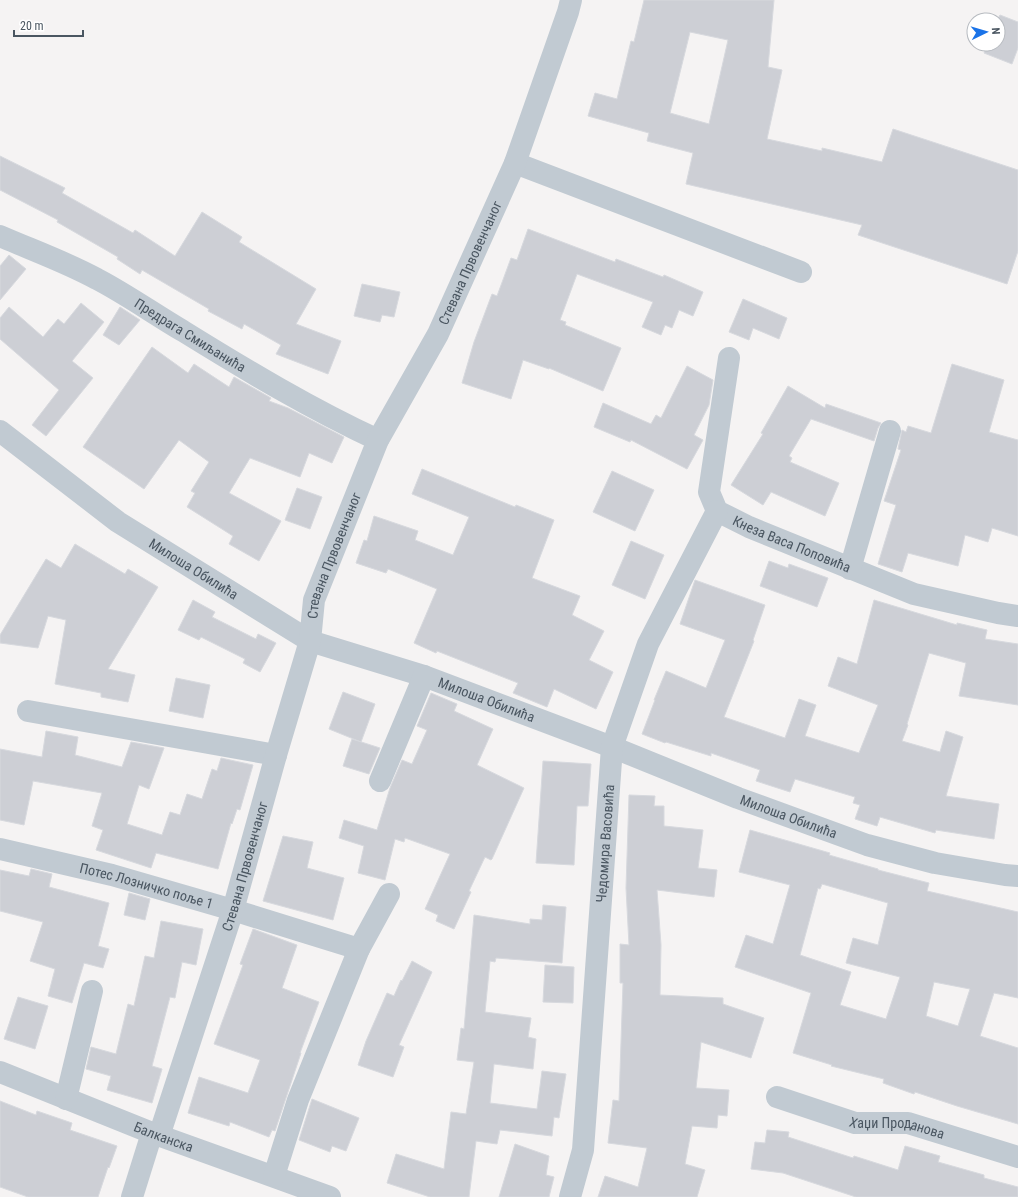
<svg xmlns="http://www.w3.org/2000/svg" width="1018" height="1197" font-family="'Roboto Condensed',sans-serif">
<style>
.building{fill:#cdcfd5;stroke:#d7d9de;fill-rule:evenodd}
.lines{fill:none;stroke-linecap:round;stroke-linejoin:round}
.minor{stroke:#c1cad2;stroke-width:22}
.labels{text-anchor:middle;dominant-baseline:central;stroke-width:3;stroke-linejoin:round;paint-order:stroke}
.street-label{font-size:14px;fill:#4a5661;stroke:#fff}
</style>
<rect width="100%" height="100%" fill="#f5f3f3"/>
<g class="building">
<path d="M 644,0 L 774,0 L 768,67 L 782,70 L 767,139 L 822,151 L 822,148 L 882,162 L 893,129 L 1018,170 L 1018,251 L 1007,284 L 858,235 L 862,225 L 686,184 L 693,153 L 647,141 L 649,133 L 588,116 L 595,93 L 617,99 L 631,41 L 634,42 ZM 690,32 L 728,40 L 709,124 L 670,113 Z"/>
<path d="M 1000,15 L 1018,22 L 1018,48 L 1012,64 L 984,53 L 988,44 L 998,44 L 997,20 Z"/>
<path d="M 0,156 L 65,188 L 62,193 L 133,233 L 135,230 L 175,256 L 202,212 L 242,237 L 239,242 L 316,289 L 296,324 L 341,341 L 328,374 L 276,354 L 281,345 L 244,324 L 242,329 L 208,311 L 209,309 L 142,270 L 140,274 L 117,259 L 118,257 L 57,222 L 58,220 L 0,190 Z"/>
<path d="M 528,229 L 615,262 L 616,259 L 663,277 L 664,275 L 703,292 L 693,316 L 679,310 L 672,328 L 665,325 L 661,335 L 642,327 L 653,302 L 577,274 L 560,320 L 566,322 L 565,325 L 621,348 L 603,391 L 549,368 L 549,369 L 523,360 L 511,399 L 462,383 L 474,342 L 492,294 L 497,296 L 511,258 L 517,260 Z"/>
<path d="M 9,255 L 26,269 L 0,300 L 0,266 Z"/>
<path d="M 362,284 L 400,292 L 394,317 L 382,315 L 380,322 L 354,316 Z"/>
<path d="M 743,299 L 787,318 L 779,339 L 753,328 L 749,340 L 729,332 Z"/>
<path d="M 81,303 L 104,322 L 72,361 L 93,378 L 46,436 L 32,425 L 59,390 L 0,339 L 0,318 L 9,307 L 43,337 L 58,319 L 64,324 Z"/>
<path d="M 120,307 L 140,320 L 119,345 L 103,335 Z"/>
<path d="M 152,347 L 188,373 L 194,364 L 229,387 L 234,377 L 271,398 L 269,401 L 288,408 L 344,437 L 332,463 L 309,453 L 300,477 L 250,458 L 229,493 L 281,521 L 259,561 L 229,544 L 233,536 L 187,507 L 195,493 L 191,491 L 209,462 L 179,440 L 144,489 L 83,447 Z"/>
<path d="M 952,364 L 1004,380 L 989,432 L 1018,440 L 1018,536 L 992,528 L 988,542 L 965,535 L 958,566 L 908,553 L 902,572 L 878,564 L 896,505 L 884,501 L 901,450 L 898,449 L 902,430 L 906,432 L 908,426 L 931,433 Z"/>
<path d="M 687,366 L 713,380 L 709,405 L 694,435 L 703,440 L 687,469 L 631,440 L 630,442 L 594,427 L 603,403 L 651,424 L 656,415 L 661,418 Z"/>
<path d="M 788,386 L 825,408 L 826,404 L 881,423 L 878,428 L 874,441 L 811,419 L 789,456 L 792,458 L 790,462 L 839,483 L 825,516 L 771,492 L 763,505 L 731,485 L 763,434 L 761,433 Z"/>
<path d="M 422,469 L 515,507 L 516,505 L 554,520 L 532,578 L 580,596 L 572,615 L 604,631 L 589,660 L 613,672 L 596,709 L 554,689 L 547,707 L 513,693 L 518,683 L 437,651 L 436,653 L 414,643 L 437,589 L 388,569 L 386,573 L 356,563 L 364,540 L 367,541 L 374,516 L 418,531 L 415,540 L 453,555 L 469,517 L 412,494 Z"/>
<path d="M 612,471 L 654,490 L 635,531 L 593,512 Z"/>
<path d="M 297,488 L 322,497 L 310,529 L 285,520 Z"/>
<path d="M 631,541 L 664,555 L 645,599 L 612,585 Z"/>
<path d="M 75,544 L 125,574 L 128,569 L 158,587 L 108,669 L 135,675 L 128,702 L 101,697 L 101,693 L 55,684 L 66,620 L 48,616 L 38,648 L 0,643 L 0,635 L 46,559 L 61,568 Z"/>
<path d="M 769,561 L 788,568 L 789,564 L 828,578 L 817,607 L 760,586 Z"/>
<path d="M 695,580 L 765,605 L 753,640 L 754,641 L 724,717 L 785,738 L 799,699 L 816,705 L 805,736 L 859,753 L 878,705 L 828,686 L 838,657 L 857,664 L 874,600 L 957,625 L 957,623 L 987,630 L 985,639 L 1018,644 L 1018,705 L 959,696 L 966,663 L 929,653 L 907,724 L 908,725 L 902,741 L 940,752 L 946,731 L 963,737 L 946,796 L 999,804 L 994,839 L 936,830 L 935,833 L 880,817 L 877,826 L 855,819 L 860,805 L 853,803 L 855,797 L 795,779 L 790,792 L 756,781 L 760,770 L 711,753 L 711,756 L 666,742 L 665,743 L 642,734 L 655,700 L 654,700 L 666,671 L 706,688 L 725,640 L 680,624 Z"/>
<path d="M 193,600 L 215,612 L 212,617 L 256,639 L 258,634 L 276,643 L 260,672 L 243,663 L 245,659 L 201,637 L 199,640 L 178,630 Z"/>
<path d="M 176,678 L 210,685 L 203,718 L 169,711 Z"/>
<path d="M 343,692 L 375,704 L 361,742 L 329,729 Z"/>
<path d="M 431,693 L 457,704 L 454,711 L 493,729 L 477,765 L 524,788 L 492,859 L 491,860 L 485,857 L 469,891 L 471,892 L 454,929 L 436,921 L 438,915 L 425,909 L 450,854 L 405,838 L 404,842 L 395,839 L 385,880 L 358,873 L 364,846 L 339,838 L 344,820 L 377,830 L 390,788 L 402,760 L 412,764 L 427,730 L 417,726 Z"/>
<path d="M 46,731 L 78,737 L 75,755 L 122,767 L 131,742 L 164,748 L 149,789 L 139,785 L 127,824 L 162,835 L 170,812 L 180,815 L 187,794 L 202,799 L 212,769 L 217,771 L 221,758 L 253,765 L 240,810 L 237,809 L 232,824 L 231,823 L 218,869 L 156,853 L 151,868 L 96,850 L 103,830 L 92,826 L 102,793 L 33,781 L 24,825 L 0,820 L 0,749 L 42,757 Z"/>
<path d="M 352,739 L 380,748 L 369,774 L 343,766 Z"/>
<path d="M 543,761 L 591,764 L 588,806 L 577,806 L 574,865 L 536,863 Z"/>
<path d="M 629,795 L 655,796 L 654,806 L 664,806 L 664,826 L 703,830 L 698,868 L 717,870 L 714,897 L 657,890 L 661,945 L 660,995 L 723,998 L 723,1004 L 764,1018 L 751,1058 L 701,1042 L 696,1088 L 729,1090 L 727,1116 L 718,1115 L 717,1128 L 692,1126 L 685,1164 L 705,1170 L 697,1197 L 598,1197 L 605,1176 L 638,1187 L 647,1148 L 608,1143 L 613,1100 L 619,1101 L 623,983 L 620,983 L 620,944 L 629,945 L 626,888 Z"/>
<path d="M 750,830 L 830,853 L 829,855 L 878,869 L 878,870 L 929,883 L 927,891 L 1018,912 L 1018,998 L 994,993 L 980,1036 L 1018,1048 L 1018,1124 L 957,1106 L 915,1092 L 914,1094 L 883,1083 L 884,1079 L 831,1066 L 832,1065 L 793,1053 L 811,993 L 735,967 L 746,935 L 773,944 L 790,885 L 739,872 ZM 822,884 L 888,903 L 878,945 L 853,938 L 846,963 L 900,977 L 886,1019 L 840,1005 L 851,972 L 800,955 L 818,888 L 820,889 ZM 934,982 L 970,989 L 958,1026 L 926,1016 Z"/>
<path d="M 283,836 L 313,842 L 307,868 L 344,878 L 333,920 L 263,901 Z"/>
<path d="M 31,869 L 52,874 L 49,887 L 109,903 L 98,946 L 109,949 L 103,968 L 84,963 L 72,1003 L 48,996 L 55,969 L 30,961 L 43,922 L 0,911 L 0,870 L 29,876 Z"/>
<path d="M 129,893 L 150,899 L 145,920 L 124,915 Z"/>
<path d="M 543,905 L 566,907 L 562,963 L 496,958 L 495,962 L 490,961 L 485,1012 L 531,1018 L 528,1037 L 536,1039 L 533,1069 L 494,1064 L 490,1103 L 537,1109 L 542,1071 L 566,1074 L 559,1118 L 554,1117 L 552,1136 L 500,1130 L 497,1144 L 476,1141 L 469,1197 L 430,1197 L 387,1183 L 396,1154 L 444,1169 L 451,1112 L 466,1114 L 474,1062 L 457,1060 L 461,1028 L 464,1029 L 474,915 L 530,924 L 530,919 L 542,920 Z"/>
<path d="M 161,921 L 203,929 L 196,965 L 182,962 L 175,998 L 170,997 L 152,1066 L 162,1069 L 152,1103 L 107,1090 L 111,1076 L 86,1069 L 91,1047 L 116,1054 L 128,1004 L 134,1006 L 145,956 L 154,958 Z"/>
<path d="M 253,929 L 297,945 L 282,988 L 319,1002 L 300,1053 L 301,1053 L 275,1131 L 272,1130 L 269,1137 L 230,1122 L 229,1126 L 188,1113 L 199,1077 L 248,1093 L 260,1060 L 214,1044 L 243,965 L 240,964 Z"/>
<path d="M 412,961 L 432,972 L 399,1045 L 404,1047 L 393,1077 L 358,1065 L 366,1041 L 387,993 L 394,996 L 401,980 L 402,981 Z"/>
<path d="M 545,965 L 574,967 L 573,1003 L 543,1002 Z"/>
<path d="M 18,997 L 48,1006 L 35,1049 L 4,1039 Z"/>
<path d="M 312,1099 L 359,1118 L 346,1151 L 332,1146 L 330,1152 L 299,1140 Z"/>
<path d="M 0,1101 L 36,1115 L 37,1111 L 72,1123 L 70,1130 L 117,1146 L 109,1168 L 108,1167 L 98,1197 L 28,1197 L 0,1187 Z"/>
<path d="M 767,1130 L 789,1132 L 788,1137 L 853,1158 L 854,1156 L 898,1170 L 905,1146 L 940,1156 L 938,1162 L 984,1175 L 984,1178 L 1018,1187 L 1018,1197 L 856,1197 L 783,1173 L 751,1169 L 755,1142 L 765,1143 Z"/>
<path d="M 515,1144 L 549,1156 L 546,1175 L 554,1177 L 549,1197 L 499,1197 Z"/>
</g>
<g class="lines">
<g class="minor">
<path d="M 515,163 L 801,272"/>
<path id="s1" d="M 0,236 C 32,250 66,262 97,279 C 126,294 154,314 183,331 C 246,370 311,409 378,440"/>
<path id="s2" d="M 729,358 L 709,492 L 717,511 L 749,527 L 914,594 L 998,613 L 1018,616"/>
<path id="s3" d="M 0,431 L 118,522 L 310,641 L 424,676 L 612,747 L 738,798 L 867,845 L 935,863 L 1005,875 L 1018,876"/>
<path d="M 850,569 L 890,431"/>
<path d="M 28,711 L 276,755"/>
<path d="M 380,781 L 424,676"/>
<path id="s4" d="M 0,849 L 112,875 L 233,910 L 359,949"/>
<path id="s5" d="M 0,1072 L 152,1133 L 330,1197"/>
<path id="s6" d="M 777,1097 L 855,1123 L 908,1123 L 1018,1157"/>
<path d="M 66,1099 L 92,991"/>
<path id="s7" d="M 159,1136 L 233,910 L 276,755 L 310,641 L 314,600 L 378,440 L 438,334 L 515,163 L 568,12 L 571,0"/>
<path d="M 274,1176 L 298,1100 L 359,949 L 389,894"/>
<path d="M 132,1197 L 152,1133"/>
<path id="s8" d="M 570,1197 L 583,1150 L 612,747 L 648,644 L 717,511"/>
</g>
</g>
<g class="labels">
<g class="street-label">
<text stroke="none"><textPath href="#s7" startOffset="931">Стевана Првовенчаног</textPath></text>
<text stroke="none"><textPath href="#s1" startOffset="215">Предрага Смиљанића</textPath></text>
<text stroke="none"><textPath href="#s2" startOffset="238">Кнеза Васа Поповића</textPath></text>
<text stroke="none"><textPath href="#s7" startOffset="607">Стевана Првовенчаног</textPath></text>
<text stroke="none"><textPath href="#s3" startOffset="238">Милоша Обилића</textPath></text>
<text stroke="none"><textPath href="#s3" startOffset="561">Милоша Обилића</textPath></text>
<text stroke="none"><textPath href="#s3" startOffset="885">Милоша Обилића</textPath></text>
<text stroke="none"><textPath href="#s8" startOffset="356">Чедомира Васовића</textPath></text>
<text stroke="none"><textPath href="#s7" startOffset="283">Стевана Првовенчаног</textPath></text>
<text stroke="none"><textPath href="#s4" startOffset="151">Потес Лозничко поље 1</textPath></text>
<text stroke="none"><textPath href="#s6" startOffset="125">Хаџи Проданова</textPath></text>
<text stroke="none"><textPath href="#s5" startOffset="176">Балканска</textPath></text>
</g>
</g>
<g transform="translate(986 32) rotate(85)"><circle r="19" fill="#ffffff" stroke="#b7bbc0"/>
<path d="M0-3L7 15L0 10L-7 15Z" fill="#1a73e8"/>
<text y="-6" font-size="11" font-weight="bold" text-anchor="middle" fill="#4a5661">N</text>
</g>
<path d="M14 30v6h69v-6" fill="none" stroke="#4a5661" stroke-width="2"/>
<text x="20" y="30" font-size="12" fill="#4a5661" stroke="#ffffff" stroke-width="3" paint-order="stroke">20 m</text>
</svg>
